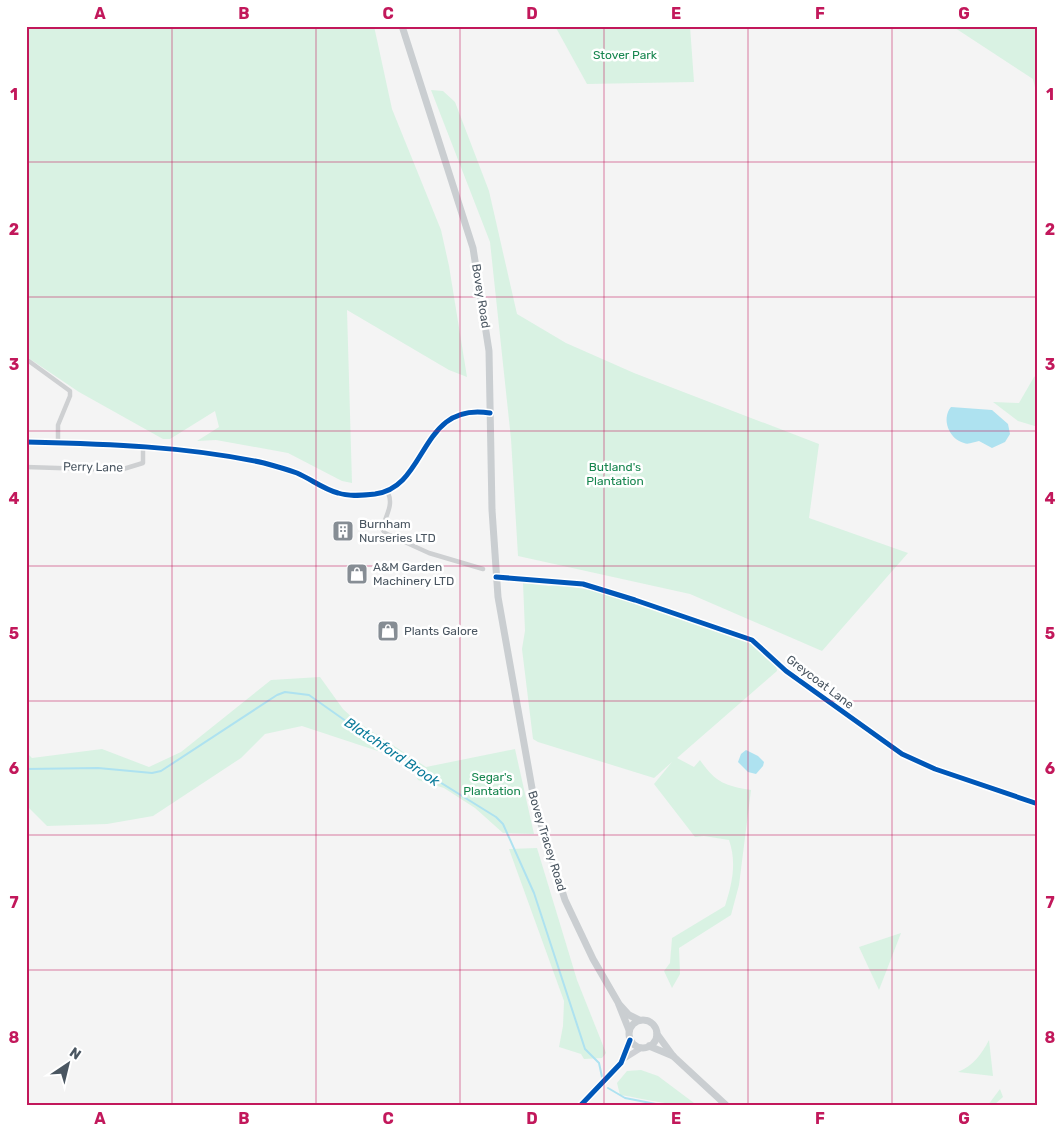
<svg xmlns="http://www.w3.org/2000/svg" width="1064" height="1132" font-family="Rubik,sans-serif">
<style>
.green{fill:#d9f2e3}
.water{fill:#aee2f0}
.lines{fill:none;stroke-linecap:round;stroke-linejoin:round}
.stream{stroke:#aee2f0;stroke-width:2}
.street{stroke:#ced0d2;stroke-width:4.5}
.secondary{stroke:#ced0d4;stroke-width:6}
.primary{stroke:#caced1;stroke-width:7}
.cycleway-casing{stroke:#fff;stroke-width:8}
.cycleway{stroke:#0057b8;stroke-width:5}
.grid{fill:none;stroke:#c2185b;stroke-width:1;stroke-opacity:0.55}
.labels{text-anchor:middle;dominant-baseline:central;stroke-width:5;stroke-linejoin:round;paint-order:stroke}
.park-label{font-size:12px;fill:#17864f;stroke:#fff}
.street-label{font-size:12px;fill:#4a5661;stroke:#fff}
.poi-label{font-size:12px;fill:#4a5661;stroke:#fff;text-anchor:start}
.water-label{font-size:14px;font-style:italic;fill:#0c7c9b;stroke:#fff}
.neatline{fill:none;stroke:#c2185b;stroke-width:2}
.grid-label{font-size:16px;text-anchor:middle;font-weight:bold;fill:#c2185b}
</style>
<rect width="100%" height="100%" fill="#f4f4f4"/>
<g class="green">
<path d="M 26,26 L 374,26 L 392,109 L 441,230 L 449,266 L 467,377 L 449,370 L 347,310 L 352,483 L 342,481 L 288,453 L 216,440 L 197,441 L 219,427 L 215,411 L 170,439 L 163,439 L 79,392 L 30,359 L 26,355 Z"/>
<path d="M 555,26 L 690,26 L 694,82 L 587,84 Z"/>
<path d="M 952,26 L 1038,26 L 1038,100 L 1033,79 Z"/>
<path d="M 431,90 L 443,91 L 455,102 L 489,191 L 517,314 L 566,343 L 634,373 L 819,444 L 809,518 L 908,553 L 822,651 L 690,594 L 518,556 L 511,439 L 490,242 Z"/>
<path d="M 1038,374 L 1038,427 L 1018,421 L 993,402 L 1019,403 L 1034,377 Z"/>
<path d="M 523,583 L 549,586 L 555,584 L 608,593 L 737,638 L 750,643 L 776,666 L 777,671 L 677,758 L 694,767 L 700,760 C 715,782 725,786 751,790 L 739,885 L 731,915 L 679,948 L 680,974 L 672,988 L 664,971 L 670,963 L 672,938 L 725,906 C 732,884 737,863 729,840 L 704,836 L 695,837 L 654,784 L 672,762 L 654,778 L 538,742 L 533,739 L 522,649 L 525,631 Z"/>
<path d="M 320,677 L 343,709 L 356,721 L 426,767 L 515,749 L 534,834 L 503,833 L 475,808 L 444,788 L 418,780 L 408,761 L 302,726 L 265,734 L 241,758 L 153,816 L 107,824 L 47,826 L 26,805 L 26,752 L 32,758 L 102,749 L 149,767 L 181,752 L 271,680 Z"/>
<path d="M 537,848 L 577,980 L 606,1053 L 602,1058 L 584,1059 L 581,1054 L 559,1047 L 563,1026 L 564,1001 L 509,849 Z"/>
<path d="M 901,933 L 879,990 L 859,947 Z"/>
<path d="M 989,1040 L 993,1076 L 958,1072 C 974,1065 981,1055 989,1040 Z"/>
<path d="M 641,1070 L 658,1076 L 698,1106 C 671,1106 646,1099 620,1095 L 617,1083 L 627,1071 Z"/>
<path d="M 1000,1089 L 1003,1097 L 994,1105 L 988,1105 Z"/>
</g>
<g class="water">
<path d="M 951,407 L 992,410 L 1008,424 L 1010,434 L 1005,442 L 992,448 L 979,441 C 974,442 968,445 964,443 C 949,439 941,419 951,407 Z"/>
<path d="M 746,750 L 758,756 L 764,762 L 763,766 L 756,774 L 748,772 L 738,762 L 741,754 Z"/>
</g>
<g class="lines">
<g class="stream">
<path d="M 26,769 L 98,768 L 152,773 L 161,771 L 277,695 L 285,692 L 309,695 L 377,743 L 496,817 L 503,824 L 534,893 L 585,1049 L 599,1063 L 602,1077"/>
<path d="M 608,1088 L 625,1098 L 666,1106"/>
</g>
<g class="street">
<path d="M 26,359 L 70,391 L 70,396 L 58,425 L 58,443"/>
<path d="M 26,442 C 106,444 186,446 264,463 C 275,466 286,469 297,473 C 311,479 323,489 338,493 C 350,497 363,495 375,494 C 428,488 419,401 490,413"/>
<path d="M 26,467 L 120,470 L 143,463 L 143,448"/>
<path d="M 388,493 C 394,505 385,517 382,529 L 385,533 L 429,553 L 483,569"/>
<path d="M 496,577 L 583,584 L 635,600 L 752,640 L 786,671 L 902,754 L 935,769 L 1038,804"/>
</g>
<g class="secondary">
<path d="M 625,1058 L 641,1048"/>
<path d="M 580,1106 L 621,1063 L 630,1040"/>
</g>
<g class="primary">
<path d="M 402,26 L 473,248 L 489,351 L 492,510 L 498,597 L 535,805 L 565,900 L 593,959 L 619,1004 L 629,1015 L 639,1020"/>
<path d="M 619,1005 L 629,1030"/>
<circle cx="643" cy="1034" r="14"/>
<path d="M 657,1034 L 673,1056 L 727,1106"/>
<path d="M 649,1046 L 673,1056"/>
</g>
<g class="cycleway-casing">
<g id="cycleway">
<path d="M 26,442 C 106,444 186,446 264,463 C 275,466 286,469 297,473 C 311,479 323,489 338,493 C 350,497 363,495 375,494 C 428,488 419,401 490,413"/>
<path d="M 496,577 L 583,584 L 635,600 L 752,640 L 786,671 L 902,754 L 935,769 L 1038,804"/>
<path d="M 580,1106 L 621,1063 L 630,1040"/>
</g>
</g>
<use href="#cycleway" class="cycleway"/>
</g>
<path class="grid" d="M 172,26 L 172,1106M 316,26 L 316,1106M 460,26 L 460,1106M 604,26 L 604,1106M 748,26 L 748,1106M 892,26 L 892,1106M 26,162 L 1038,162M 26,297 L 1038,297M 26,431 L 1038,431M 26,566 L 1038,566M 26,701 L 1038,701M 26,835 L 1038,835M 26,970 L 1038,970"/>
<defs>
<g id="building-square" transform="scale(1.125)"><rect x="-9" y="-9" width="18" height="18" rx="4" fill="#868d94" stroke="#fff"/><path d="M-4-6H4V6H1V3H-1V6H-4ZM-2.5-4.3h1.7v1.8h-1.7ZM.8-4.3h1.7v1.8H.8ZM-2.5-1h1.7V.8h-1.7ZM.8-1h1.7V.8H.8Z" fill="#fff"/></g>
<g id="shop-square" transform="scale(1.125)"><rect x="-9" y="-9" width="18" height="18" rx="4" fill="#868d94" stroke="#fff"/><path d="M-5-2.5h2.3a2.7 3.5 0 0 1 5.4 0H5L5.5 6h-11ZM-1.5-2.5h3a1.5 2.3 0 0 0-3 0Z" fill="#fff"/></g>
</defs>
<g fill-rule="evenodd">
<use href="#building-square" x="343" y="531"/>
<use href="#shop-square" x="357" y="574"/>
<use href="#shop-square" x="388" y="631"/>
</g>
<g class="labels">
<g class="park-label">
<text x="625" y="55">Stover Park</text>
<text x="615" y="467">Butland's<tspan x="615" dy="14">Plantation</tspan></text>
<text x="492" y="777">Segar's<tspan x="492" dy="14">Plantation</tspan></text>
</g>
<g class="street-label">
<text transform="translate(481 296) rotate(81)">Bovey Road</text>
<text transform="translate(93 467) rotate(1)">Perry Lane</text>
<text transform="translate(820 682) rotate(37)">Greycoat Lane</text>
<text transform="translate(547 841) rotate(73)">Bovey Tracey Road</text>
</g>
<g class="poi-label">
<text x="359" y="524">Burnham<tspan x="359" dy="14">Nurseries LTD</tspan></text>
<text x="373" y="567">A&amp;M Garden<tspan x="373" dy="14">Machinery LTD</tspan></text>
<text x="404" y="631">Plants Galore</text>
</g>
<g class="water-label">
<text transform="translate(392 752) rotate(34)">Blatchford Brook</text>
</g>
</g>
<rect width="1064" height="1132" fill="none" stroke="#ffffff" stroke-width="55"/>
<g transform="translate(68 1064) rotate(35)" stroke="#ffffff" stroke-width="4" paint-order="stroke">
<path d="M0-4L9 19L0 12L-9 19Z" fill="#4a5661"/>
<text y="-8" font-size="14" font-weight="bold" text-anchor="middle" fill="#4a5661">N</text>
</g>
<rect x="28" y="28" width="1008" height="1076" class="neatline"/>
<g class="grid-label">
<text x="100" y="19">A</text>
<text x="244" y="19">B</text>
<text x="388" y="19">C</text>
<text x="532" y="19">D</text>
<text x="676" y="19">E</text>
<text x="820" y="19">F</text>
<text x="964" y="19">G</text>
<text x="14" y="100">1</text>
<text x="1050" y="100">1</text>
<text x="14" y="235">2</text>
<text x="1050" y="235">2</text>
<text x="14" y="370">3</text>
<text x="1050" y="370">3</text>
<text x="14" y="504">4</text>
<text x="1050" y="504">4</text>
<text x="14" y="639">5</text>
<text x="1050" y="639">5</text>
<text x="14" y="774">6</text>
<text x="1050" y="774">6</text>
<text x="14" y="908">7</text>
<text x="1050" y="908">7</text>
<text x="14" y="1043">8</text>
<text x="1050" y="1043">8</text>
<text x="100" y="1124">A</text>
<text x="244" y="1124">B</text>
<text x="388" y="1124">C</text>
<text x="532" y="1124">D</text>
<text x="676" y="1124">E</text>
<text x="820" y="1124">F</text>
<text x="964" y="1124">G</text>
</g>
</svg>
